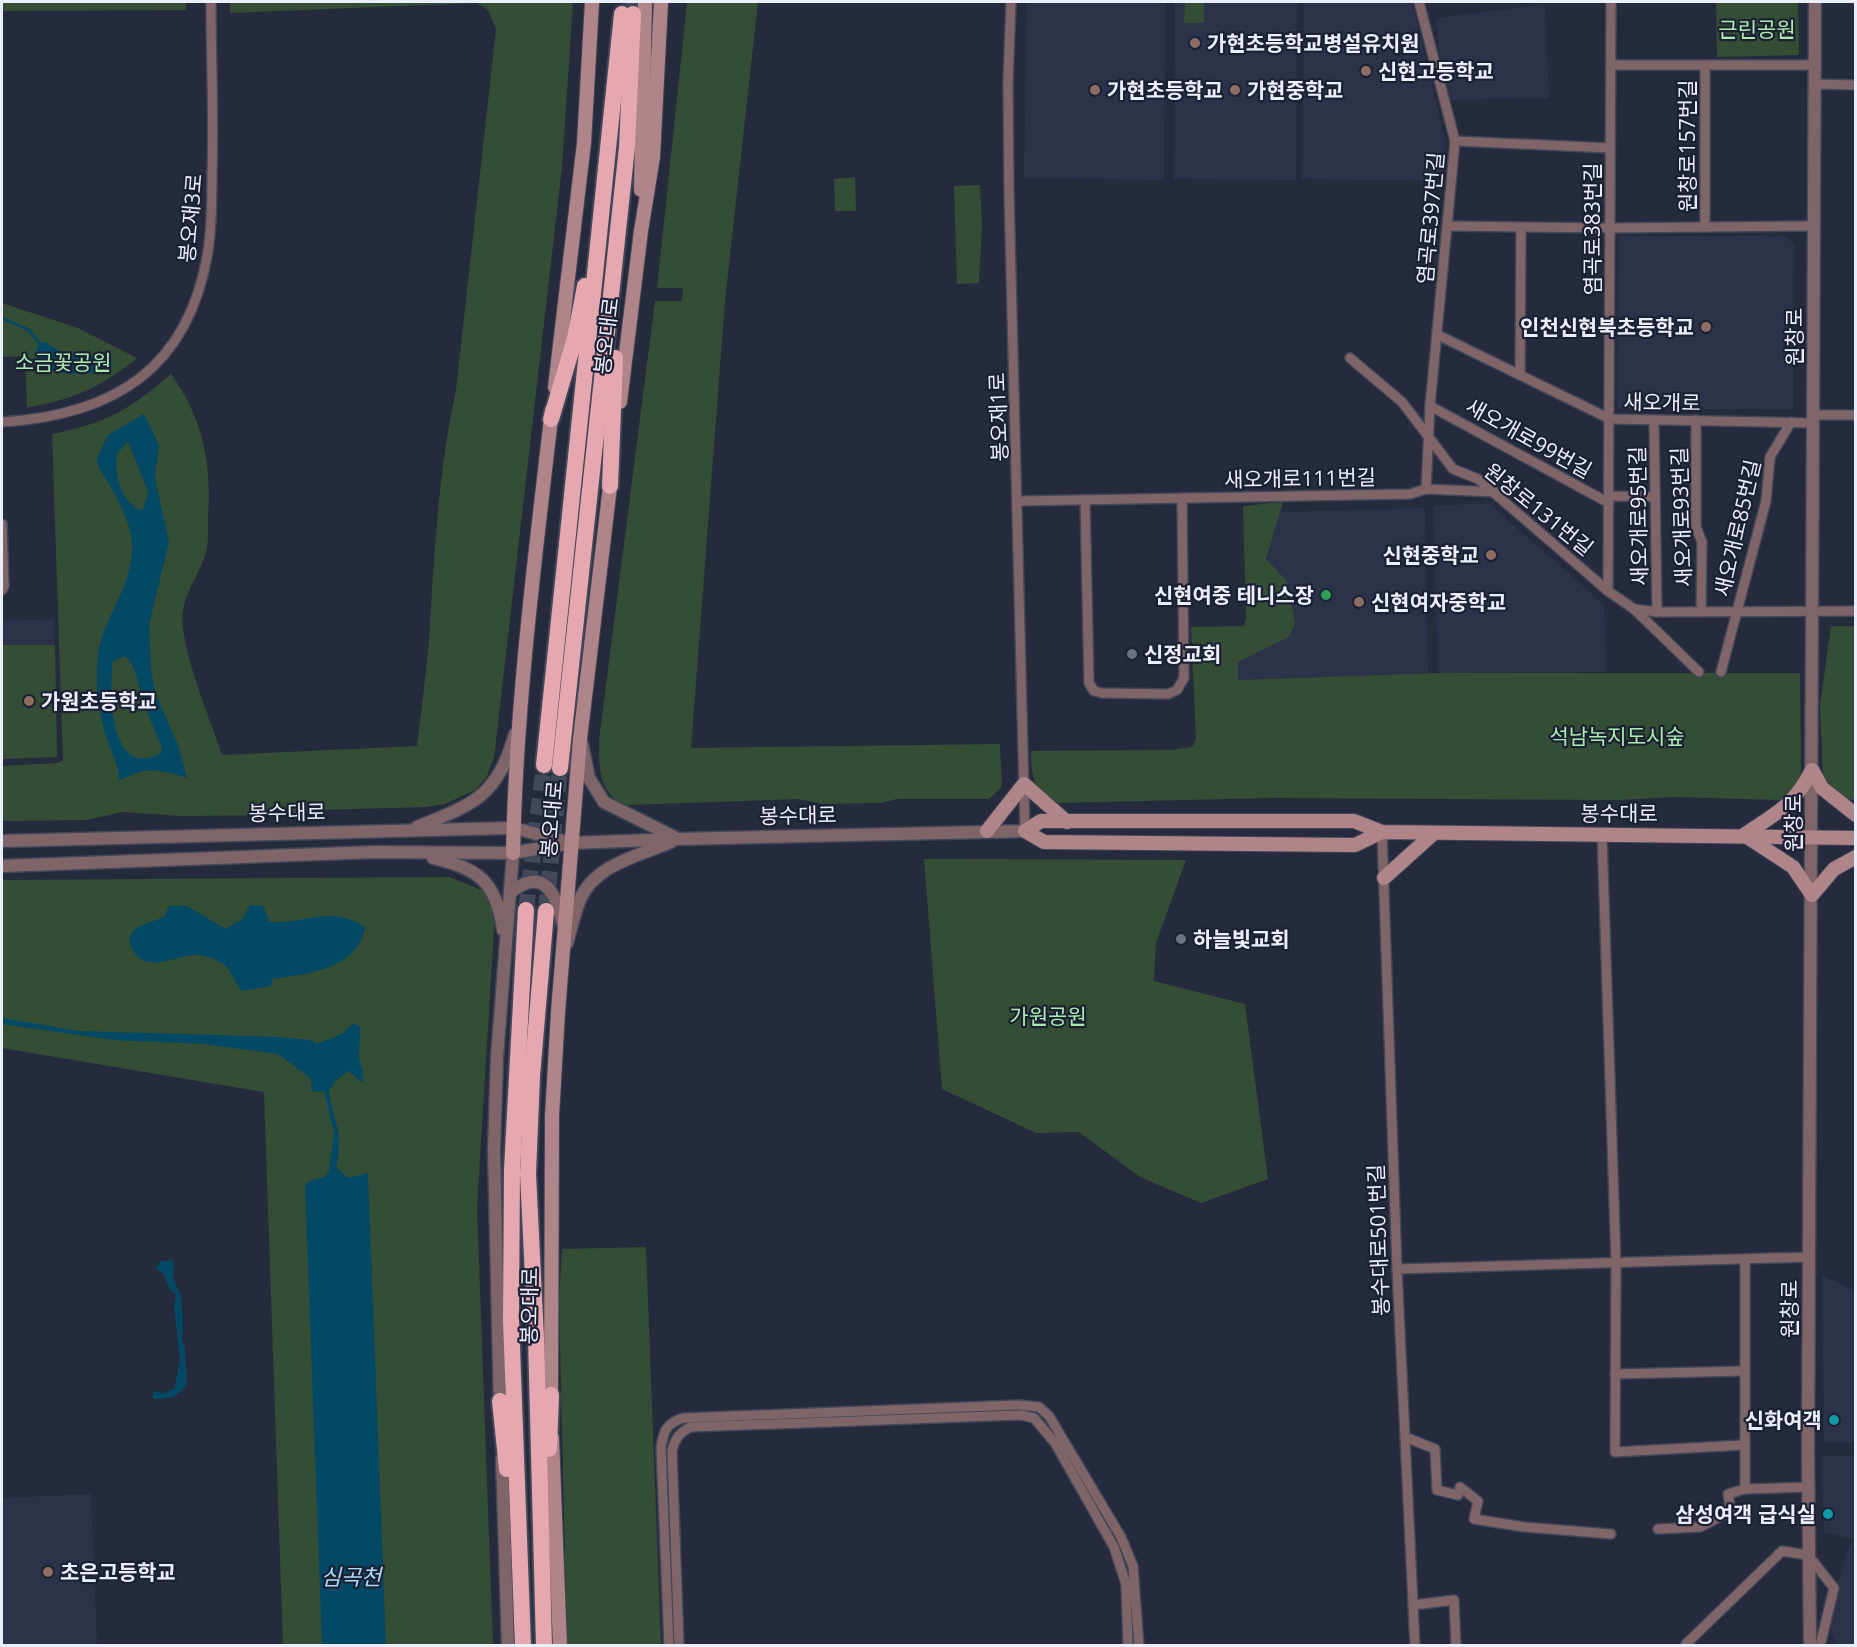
<svg xmlns="http://www.w3.org/2000/svg" width="1857" height="1647" font-family="'Open Sans','Noto Sans KR',sans-serif">
<style>
.built{fill:#2d324b}
.green{fill:#344e35}
.water{fill:#034865;fill-rule:evenodd}
.lines{fill:none;stroke-linecap:round;stroke-linejoin:round}
.stream{stroke:#034865;stroke-width:3}
.trunk-tunnel{stroke:#43485a;stroke-width:16;stroke-dasharray:16 8;stroke-linecap:butt}
.minor-casing{stroke:#414658;stroke-width:12}
.tertiary-casing{stroke:#414658;stroke-width:15}
.secondary-casing{stroke:#414658;stroke-width:16}
.trunk-casing{stroke:#414658;stroke-width:20}
.minor{stroke:#806568;stroke-width:9}
.tertiary{stroke:#806568;stroke-width:12}
.secondary{stroke:#af858a;stroke-width:14}
.trunk{stroke:#e5a8b0;stroke-width:16}
.education-dot{fill:#8d6e63;stroke:#1c2033;stroke-width:2}
.leisure-dot{fill:#2e9e5b;stroke:#1c2033;stroke-width:2}
.worship-dot{fill:#6b7280;stroke:#1c2033;stroke-width:2}
.culture-dot{fill:#0f9aa8;stroke:#1c2033;stroke-width:2}
.labels{text-anchor:middle;dominant-baseline:central;stroke-width:4.5;stroke-linejoin:round;paint-order:stroke}
.park-label{font-size:21px;fill:#abecad;stroke:#1c2033}
.poi-label{font-size:21px;font-weight:bold;fill:#ebeffc;stroke:#1c2033;text-anchor:start}
.street-label{font-size:21px;fill:#ebeffc;stroke:#1c2033}
.water-label{font-size:22px;font-style:italic;fill:#aadbf8;stroke:#1c2033}
</style>
<rect width="100%" height="100%" fill="#252a3d"/>
<g class="built">
<path d="M 1027,2 L 1165,2 L 1164,180 L 1024,178 Z"/>
<path d="M 1175,2 L 1297,2 L 1296,180 L 1174,179 Z"/>
<path d="M 1304,2 L 1412,2 L 1445,140 L 1442,181 L 1302,179 Z"/>
<path d="M 1545,4 L 1549,98 L 1445,100 L 1436,18 Z"/>
<path d="M 1619,236 L 1786,236 L 1794,245 L 1793,409 L 1617,409 Z"/>
<path d="M 1488,503 L 1604,604 L 1606,672 L 1438,673 L 1433,506 Z"/>
<path d="M 1425,508 L 1428,674 L 1237,680 L 1238,662 L 1289,637 L 1287,581 L 1266,559 L 1274,525 L 1281,512 Z"/>
<path d="M 54,619 L 57,757 L 2,759 L 2,621 Z"/>
<path d="M 1822,1275 L 1855,1291 L 1855,1442 L 1824,1442 Z"/>
<path d="M 1821,1456 L 1855,1456 L 1855,1645 L 1836,1645 L 1828,1622 L 1848,1547 L 1855,1540 L 1824,1532 Z"/>
<path d="M 91,1494 L 97,1645 L 2,1645 L 2,1498 Z"/>
</g>
<g class="green">
<path d="M 2,2 L 186,2 L 186,10 L 2,11 Z"/>
<path d="M 230,2 L 573,2 L 562,167 L 494,758 L 487,776 L 475,790 L 445,804 L 427,807 L 318,810 L 286,815 L 182,816 L 122,812 L 87,820 L 2,821 L 2,766 L 58,763 L 63,760 L 52,434 C 107,423 129,410 171,374 C 202,417 212,462 208,515 C 208,527 209,540 206,552 C 201,572 186,589 183,611 C 178,645 211,720 222,755 L 417,746 C 421,711 426,676 429,641 C 434,556 438,473 456,390 L 496,29 L 488,10 L 477,3 L 230,13 Z"/>
<path d="M 1185,2 L 1204,2 L 1204,23 L 1184,23 Z"/>
<path d="M 1716,2 L 1798,2 L 1799,55 L 1717,57 Z"/>
<path d="M 687,3 L 758,2 L 725,301 L 691,748 L 1000,744 L 1002,787 L 989,799 L 897,799 L 880,803 L 824,804 L 798,799 L 627,805 C 596,797 598,757 600,732 L 655,301 L 682,301 L 683,288 L 657,288 Z"/>
<path d="M 855,177 L 856,211 L 835,211 L 834,179 Z"/>
<path d="M 980,185 L 982,226 L 979,283 L 957,284 L 954,186 Z"/>
<path d="M 2,303 L 78,328 L 137,358 C 105,385 69,402 27,407 L 25,356 L 2,357 Z"/>
<path d="M 1283,502 L 1266,559 L 1287,581 L 1295,623 L 1289,637 L 1238,662 L 1238,680 L 1438,673 L 1800,673 L 1801,782 L 1783,800 L 1673,797 L 1619,800 L 1272,798 L 1056,803 C 1034,793 1031,775 1031,751 L 1171,750 L 1192,747 L 1196,739 L 1191,627 L 1244,626 L 1246,619 L 1243,506 Z"/>
<path d="M 1831,626 L 1855,626 L 1855,800 L 1839,798 L 1823,777 L 1820,705 Z"/>
<path d="M 2,645 L 55,645 L 57,757 L 2,759 Z"/>
<path d="M 924,859 L 1186,860 L 1156,943 L 1154,981 L 1245,1004 L 1268,1179 L 1201,1203 L 1140,1177 L 1079,1132 L 1036,1133 L 942,1089 Z"/>
<path d="M 449,877 L 496,896 L 477,1208 L 493,1645 L 283,1645 L 264,1092 L 2,1048 L 2,880 Z"/>
<path d="M 646,1247 L 661,1645 L 567,1645 L 559,1300 L 562,1249 Z"/>
</g>
<g class="water">
<path d="M 45,342 C 73,364 86,348 113,361 L 110,369 C 90,376 25,381 39,343 Z"/>
<path d="M 144,414 L 159,445 L 155,478 L 169,542 L 149,625 L 151,669 L 155,692 L 178,745 L 187,778 C 161,769 144,766 119,781 C 119,763 110,751 105,733 C 98,709 95,681 98,655 C 103,617 130,592 132,551 C 134,529 119,501 108,482 C 103,474 97,468 97,458 L 108,435 ZM 128,441 L 148,492 L 144,508 L 139,510 C 120,498 114,476 117,454 ZM 125,656 C 137,667 137,680 141,694 C 147,712 154,730 162,747 L 161,753 C 109,782 109,690 113,661 Z"/>
<path d="M 250,905 L 263,906 L 270,922 C 306,925 328,904 365,927 C 359,969 307,974 272,979 L 271,986 L 242,991 C 233,981 232,969 220,962 C 189,945 173,966 148,962 C 141,961 137,956 133,951 C 120,927 149,924 164,917 L 169,906 L 187,906 L 226,929 L 242,919 Z"/>
<path d="M 2,1018 L 79,1031 L 279,1037 L 310,1040 L 317,1044 L 342,1034 L 354,1023 L 360,1027 C 361,1036 359,1043 359,1053 C 358,1065 366,1067 362,1083 L 349,1071 L 335,1081 L 329,1091 C 334,1125 344,1130 336,1167 L 348,1178 L 368,1173 L 386,1645 L 322,1645 L 305,1186 L 309,1181 L 324,1177 L 329,1171 L 334,1133 L 324,1091 L 312,1092 L 311,1079 L 278,1054 L 203,1044 L 114,1040 L 2,1024 Z"/>
<path d="M 172,1260 L 175,1267 C 170,1276 177,1286 180,1293 C 183,1297 183,1336 182,1340 L 185,1346 L 187,1385 L 173,1398 L 153,1399 L 153,1391 L 162,1393 L 174,1389 L 180,1360 L 174,1306 L 176,1294 L 170,1290 L 163,1273 L 156,1269 L 160,1261 Z"/>
</g>
<g class="lines">
<path class="stream" d="M 2,318 L 29,330 L 39,343"/>
<g class="trunk-tunnel">
<path d="M 633,14 L 633,2"/>
<path d="M 526,910 L 544,765"/>
<path d="M 546,911 L 560,768"/>
</g>
<g class="minor-casing">
<g id="minor">
<path d="M 1011,2 L 1008,82 L 1009,194 L 1025,831"/>
<path d="M 1419,2 L 1455,141 L 1430,406 L 1426,489"/>
<path d="M 1611,65 L 1815,65"/>
<path d="M 1705,65 L 1705,227"/>
<path d="M 1815,84 L 1856,85"/>
<path d="M 1455,141 L 1610,148"/>
<path d="M 1448,226 L 1610,228 L 1814,226"/>
<path d="M 1438,335 L 1610,419 L 1813,423"/>
<path d="M 1350,358 L 1402,402 L 1453,469 L 1478,479 L 1608,591 L 1634,609 L 1657,612 L 1856,611"/>
<path d="M 1520,375 L 1521,227"/>
<path d="M 1430,406 L 1609,503"/>
<path d="M 1813,415 L 1856,415"/>
<path d="M 1654,420 L 1657,612"/>
<path d="M 1696,420 L 1696,527 L 1702,542 L 1701,612"/>
<path d="M 2,422 C 114,415 189,369 208,251 C 212,226 212,200 212,174 C 214,117 211,59 211,2"/>
<path d="M 1609,496 L 1655,497"/>
<path d="M 1085,500 L 1089,683 L 1094,691 L 1102,693 L 1168,694 L 1177,690 L 1184,678 L 1182,498"/>
<path d="M 1019,501 L 1410,494 L 1426,489 L 1495,492"/>
<path d="M 2,524 L 4,586 L 2,590"/>
<path d="M 1608,591 L 1611,2"/>
<path d="M 1634,609 L 1699,672"/>
<path d="M 1721,672 L 1766,501 L 1770,457 L 1791,422"/>
<path d="M 1382,832 L 1397,1269 L 1415,1646"/>
<path d="M 1602,834 L 1616,1264 L 1615,1452 L 1744,1445"/>
<path d="M 1745,1261 L 1745,1489 L 1808,1487"/>
<path d="M 1397,1269 L 1809,1257"/>
<path d="M 1615,1374 L 1745,1371"/>
<path d="M 1405,1437 L 1435,1449 L 1437,1490 L 1458,1495 L 1460,1487 L 1478,1501 L 1474,1519 L 1524,1527 L 1611,1534"/>
<path d="M 1658,1529 L 1700,1527 L 1731,1511 L 1728,1494 L 1745,1489"/>
<path d="M 1413,1605 L 1454,1600 L 1456,1646"/>
<path d="M 1686,1644 L 1782,1551 L 1808,1555 L 1834,1588 L 1820,1646"/>
<path d="M 669,1646 L 661,1447 C 664,1430 666,1424 683,1418 L 1019,1405 L 1039,1407 L 1049,1416 L 1121,1537 L 1133,1566 L 1139,1646"/>
<path d="M 679,1646 L 672,1451 C 675,1438 679,1434 690,1427 L 1021,1415 L 1034,1418 L 1055,1443 L 1114,1547 L 1126,1584 L 1128,1646"/>
</g>
</g>
<g class="tertiary-casing">
<g id="tertiary">
<path d="M 582,744 L 589,778 L 604,802 L 674,837"/>
<path d="M 417,827 C 474,804 497,797 515,734"/>
<path d="M 2,841 L 514,828 L 567,842"/>
<path d="M 433,858 C 479,869 496,881 503,930"/>
<path d="M 2,866 L 375,852 L 513,853 L 571,843 L 678,839 L 1025,831"/>
<path d="M 510,893 C 544,865 556,894 563,924"/>
<path d="M 567,943 C 571,929 574,915 579,902 C 593,865 638,856 671,842"/>
<path d="M 500,1409 L 494,1150 L 497,1057 L 513,853"/>
<path d="M 502,1459 L 508,1646"/>
<path d="M 1810,1646 L 1808,1452 L 1815,2"/>
</g>
</g>
<g class="secondary-casing">
<g id="secondary">
<path d="M 641,190 L 645,2"/>
<path d="M 555,387 L 584,143 L 592,2"/>
<path d="M 620,402 L 641,231 L 653,157 L 661,2"/>
<path d="M 1812,770 C 1794,806 1776,813 1744,835 L 1793,867 L 1812,895 L 1834,869 L 1856,857"/>
<path d="M 1812,770 L 1822,788 L 1856,815"/>
<path d="M 987,831 L 1024,784 L 1067,822"/>
<path d="M 1382,832 L 1355,845 L 1044,842 L 1025,831 L 1041,821 L 1354,821 L 1382,832 L 1856,838"/>
<path d="M 513,853 C 516,705 535,557 552,410"/>
<path d="M 1384,878 L 1434,833"/>
<path d="M 551,1404 L 552,1116 L 558,1012 L 580,739 L 611,478"/>
<path d="M 552,1438 L 560,1646"/>
</g>
</g>
<g class="trunk-casing">
<g id="trunk">
<path d="M 551,419 L 575,338 L 585,286"/>
<path d="M 610,486 L 615,358"/>
<path d="M 544,765 L 622,14"/>
<path d="M 560,768 L 627,147 L 633,14"/>
<path d="M 500,1401 L 507,1469"/>
<path d="M 549,1449 L 551,1395"/>
<path d="M 523,1646 L 511,1320 L 512,1170 L 526,910"/>
<path d="M 544,1646 L 536,1338 L 528,1174 L 532,1076 L 546,911"/>
</g>
</g>
<use href="#minor" class="minor"/>
<use href="#tertiary" class="tertiary"/>
<use href="#secondary" class="secondary"/>
<use href="#trunk" class="trunk"/>
</g>
<g class="education-dot">
<circle cx="1195" cy="43" r="6"/>
<circle cx="1366" cy="71" r="6"/>
<circle cx="1095" cy="90" r="6"/>
<circle cx="1235" cy="90" r="6"/>
<circle cx="1706" cy="327" r="6"/>
<circle cx="1491" cy="555" r="6"/>
<circle cx="1359" cy="602" r="6"/>
<circle cx="29" cy="701" r="6"/>
<circle cx="48" cy="1572" r="6"/>
</g>
<circle class="leisure-dot" cx="1326" cy="595" r="6"/>
<g class="worship-dot">
<circle cx="1132" cy="654" r="6"/>
<circle cx="1181" cy="939" r="6"/>
</g>
<g class="culture-dot">
<circle cx="1834" cy="1420" r="6"/>
<circle cx="1828" cy="1514" r="6"/>
</g>
<g class="labels">
<g class="park-label">
<text x="1757" y="29">근린공원</text>
<text x="63" y="362">소금꽃공원</text>
<text x="1617" y="736">석남녹지도시숲</text>
<text x="1048" y="1016">가원공원</text>
</g>
<g class="poi-label">
<text x="1207" y="43">가현초등학교병설유치원</text>
<text x="1378" y="71">신현고등학교</text>
<text x="1107" y="90">가현초등학교</text>
<text x="1247" y="90">가현중학교</text>
<text x="1694" y="327" text-anchor="end">인천신현북초등학교</text>
<text x="1479" y="555" text-anchor="end">신현중학교</text>
<text x="1314" y="595" text-anchor="end">신현여중 테니스장</text>
<text x="1371" y="602">신현여자중학교</text>
<text x="1144" y="654">신정교회</text>
<text x="41" y="701">가원초등학교</text>
<text x="1193" y="939">하늘빛교회</text>
<text x="1822" y="1420" text-anchor="end">신화여객</text>
<text x="1816" y="1514" text-anchor="end">삼성여객 급식실</text>
<text x="60" y="1572">초은고등학교</text>
</g>
<g class="street-label">
<text transform="translate(1687 146) rotate(-90)">원창로157번길</text>
<text transform="translate(190 218) rotate(-85)">봉오재3로</text>
<text transform="translate(1430 218) rotate(-85)">염곡로397번길</text>
<text transform="translate(1592 229) rotate(-90)">염곡로383번길</text>
<text transform="translate(606 336) rotate(-83)">봉오대로</text>
<text transform="translate(1794 337) rotate(-90)">원창로</text>
<text transform="translate(1662 402) rotate(1)">새오개로</text>
<text transform="translate(998 417) rotate(-92)">봉오재1로</text>
<text transform="translate(1529 438) rotate(29)">새오개로99번길</text>
<text transform="translate(1300 478) rotate(-1)">새오개로111번길</text>
<text transform="translate(1539 509) rotate(39)">원창로131번길</text>
<text transform="translate(1638 516) rotate(-91)">새오개로95번길</text>
<text transform="translate(1681 517) rotate(-92)">새오개로93번길</text>
<text transform="translate(1737 528) rotate(-77)">새오개로85번길</text>
<text transform="translate(287 812) rotate(-1)">봉수대로</text>
<text x="1619" y="813">봉수대로</text>
<text transform="translate(798 815) rotate(-1)">봉수대로</text>
<text transform="translate(551 819) rotate(-85)">봉오대로</text>
<text transform="translate(1793 823) rotate(-90)">원창로</text>
<text transform="translate(1378 1240) rotate(-92)">봉수대로501번길</text>
<text transform="translate(529 1306) rotate(-89)">봉오대로</text>
<text transform="translate(1789 1309) rotate(-90)">원창로</text>
</g>
<g class="water-label">
<text x="351" y="1576">심곡천</text>
</g>
</g>
<rect width="1857" height="1647" fill="none" stroke="#ebeffc" stroke-width="6"/>
</svg>
